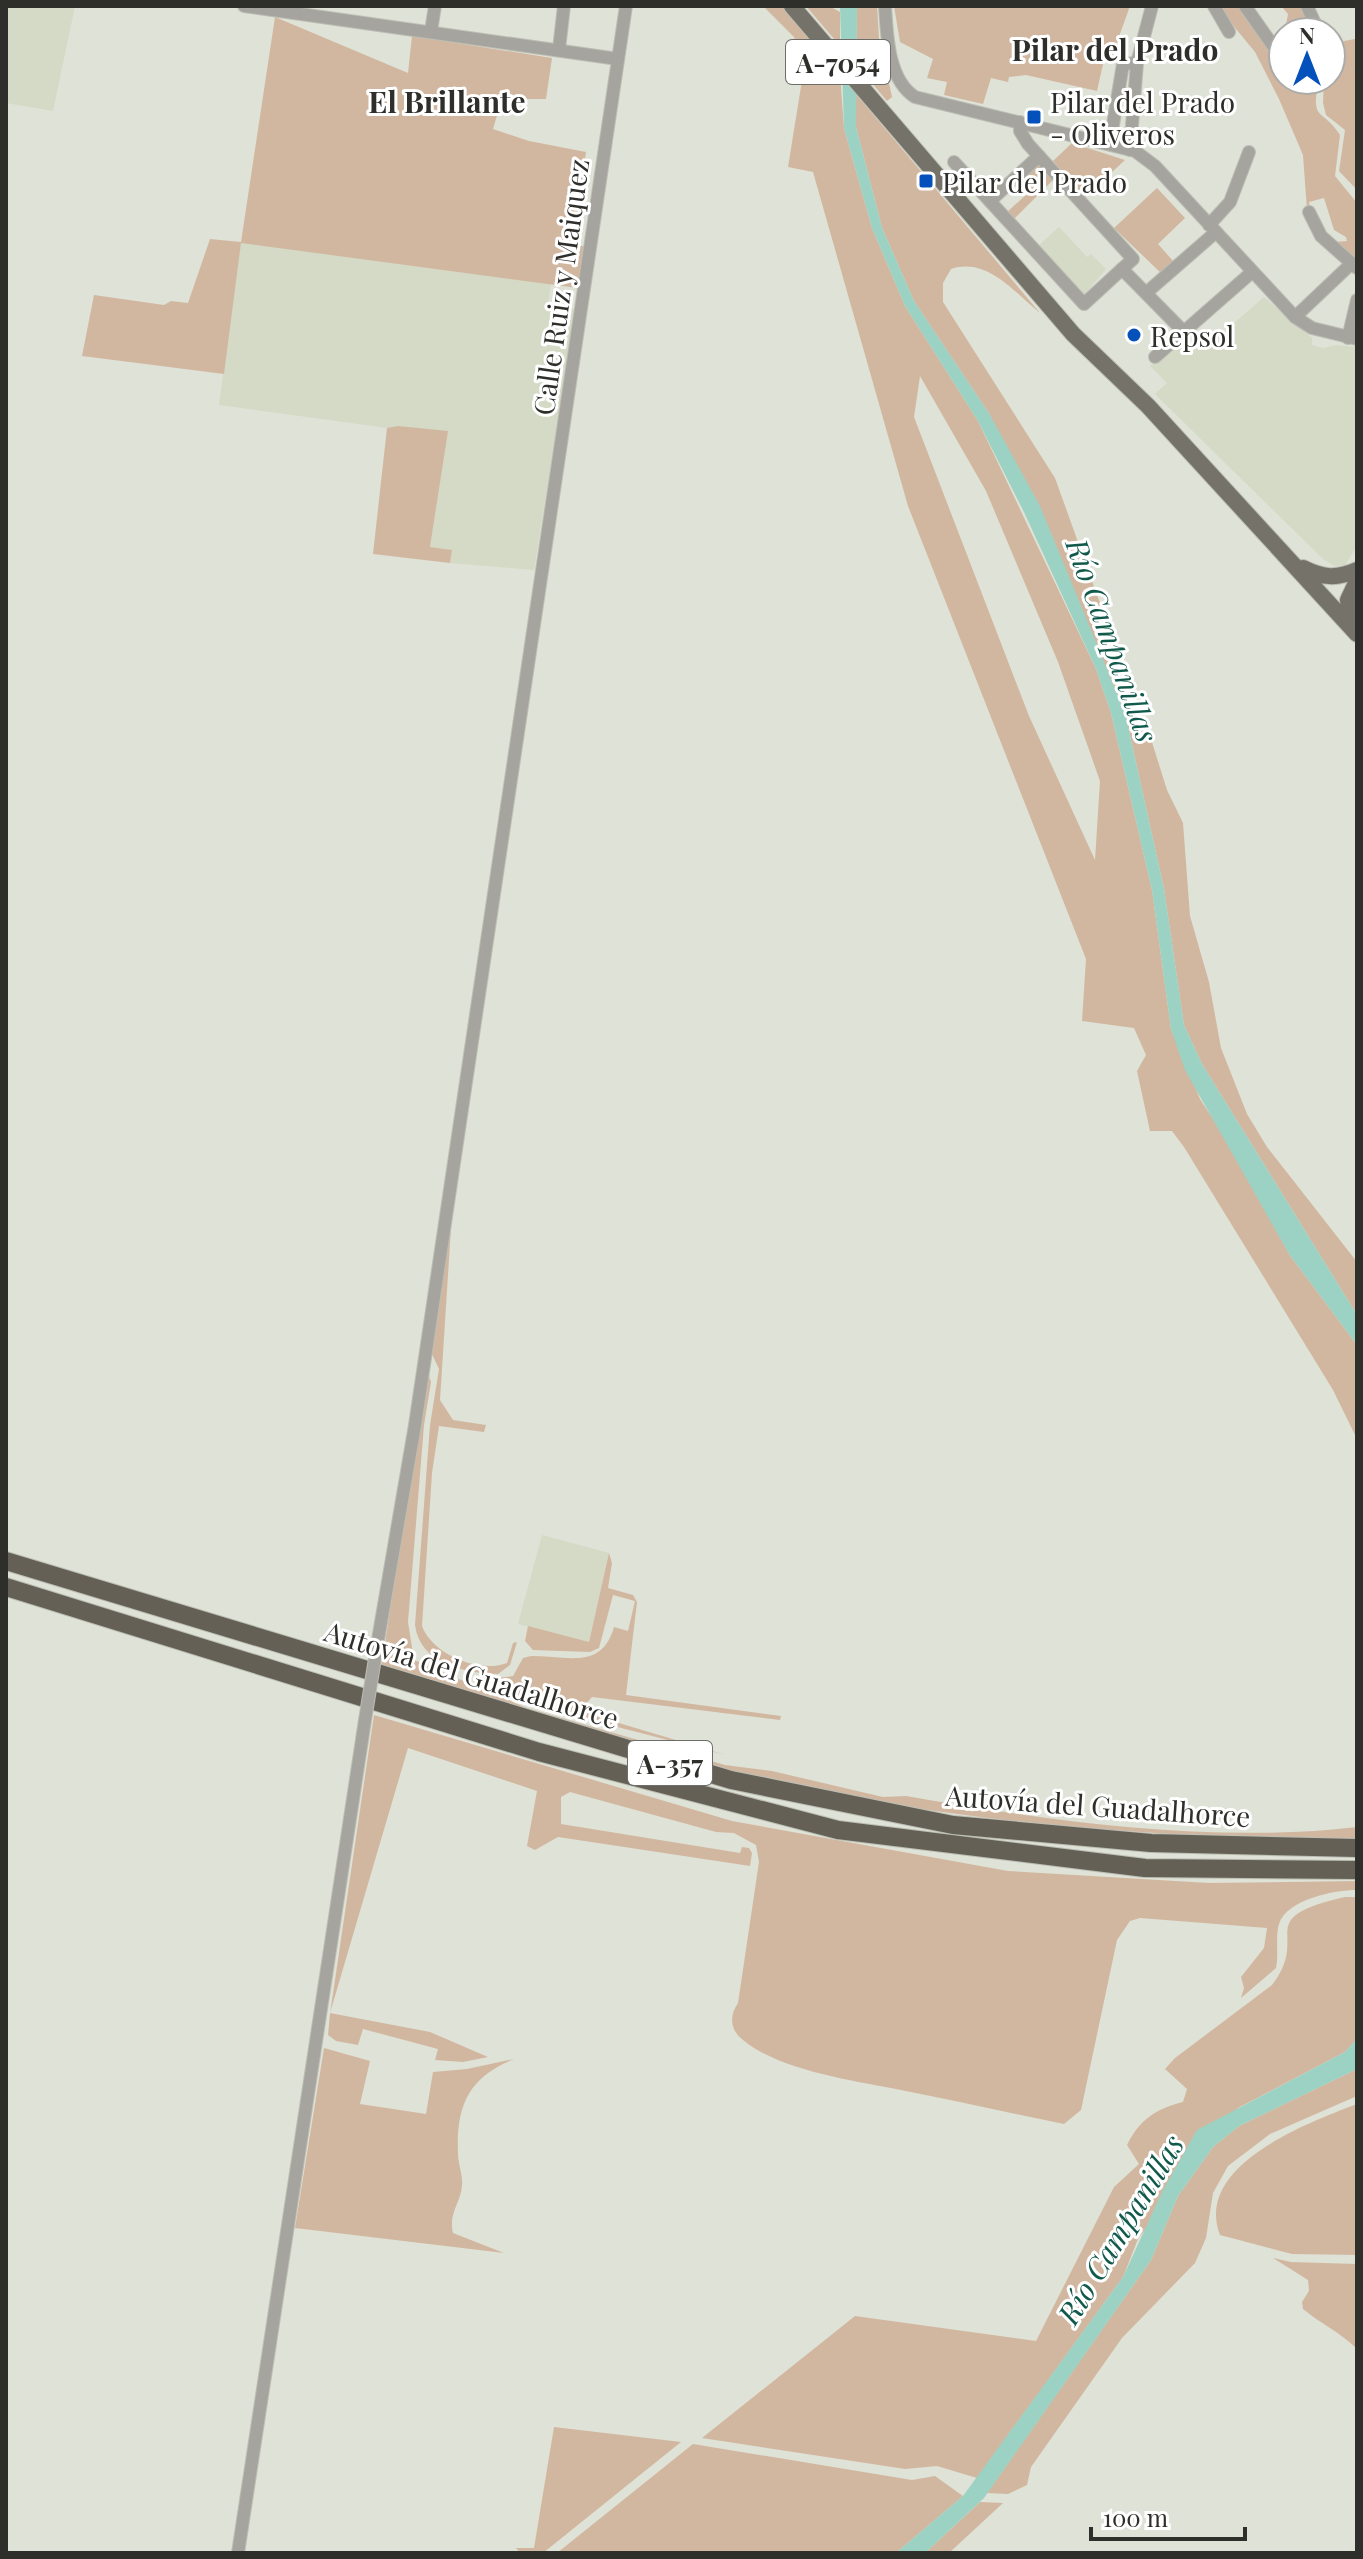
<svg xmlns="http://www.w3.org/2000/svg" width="1363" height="2559" font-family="'Playfair Display',serif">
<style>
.built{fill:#d4dac6}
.green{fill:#d2b7a0;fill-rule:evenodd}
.water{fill:#9cd2c3}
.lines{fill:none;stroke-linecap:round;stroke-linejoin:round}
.minor-casing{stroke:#bcbeb4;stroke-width:14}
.major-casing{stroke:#bcbeb4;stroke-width:18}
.highway-casing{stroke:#bcbeb4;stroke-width:20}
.minor{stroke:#a6a49f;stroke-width:12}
.major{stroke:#757269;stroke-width:16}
.highway{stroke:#646056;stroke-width:18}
.minor-bridge-casing{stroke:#bcbeb4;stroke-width:14;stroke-linecap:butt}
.minor-bridge{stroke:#a6a49f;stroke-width:12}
.poi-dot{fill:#0551bb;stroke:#fff;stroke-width:3}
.labels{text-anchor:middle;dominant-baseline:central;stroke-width:6;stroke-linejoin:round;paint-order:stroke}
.shield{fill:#fff;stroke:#6d6d6a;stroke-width:2}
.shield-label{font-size:26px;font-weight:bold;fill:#2e2f2a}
.poi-label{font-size:28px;fill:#2e2f2a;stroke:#fff;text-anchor:start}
.street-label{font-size:28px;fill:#2e2f2a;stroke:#fff}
.neighbourhood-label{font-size:30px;font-weight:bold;fill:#2e2f2a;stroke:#fff}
.water-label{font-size:30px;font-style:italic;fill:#115a4b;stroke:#fff}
</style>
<rect width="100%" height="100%" fill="#dfe2d6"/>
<g class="built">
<path d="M 6,6 L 75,6 L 53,111 L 6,103 Z"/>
<path d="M 1059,227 L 1087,257 L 1091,254 L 1106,269 L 1084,295 L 1038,246 Z"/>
<path d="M 241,242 L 551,283 L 548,304 L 575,309 L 534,570 L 450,563 L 451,550 L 430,547 L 447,431 L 387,428 L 219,405 Z"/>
<path d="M 1264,297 L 1312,338 L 1312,345 L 1323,348 L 1336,345 L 1357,347 L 1357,546 L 1345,565 L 1334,566 L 1323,559 L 1155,394 L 1167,383 L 1150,366 L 1192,329 L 1209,345 Z"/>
<path d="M 542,1535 L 609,1553 L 589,1642 L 518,1624 Z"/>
</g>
<g class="green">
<path d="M 763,6 L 782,6 L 840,74 L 844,128 L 872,228 L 905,306 L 978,421 L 1096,669 L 1111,713 L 1152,890 L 1171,1029 L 1200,1099 L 1235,1153 L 1289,1254 L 1357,1345 L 1357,1439 L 1333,1390 L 1184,1147 L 1172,1131 L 1150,1131 L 1137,1071 L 1146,1055 L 1134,1028 L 1082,1021 L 1086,959 L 908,506 L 813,172 L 788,167 L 804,68 L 794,37 ZM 920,376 L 986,491 L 1058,662 L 1100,781 L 1095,860 L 1029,716 L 914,417 Z"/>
<path d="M 806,6 L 829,6 L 840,12 L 840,46 Z"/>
<path d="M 857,6 L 877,6 L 879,38 L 892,97 L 887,101 L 856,64 Z"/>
<path d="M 894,6 L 1130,6 L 1112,56 L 1105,55 L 1097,91 L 1026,75 L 1009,77 L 1008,82 L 991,78 L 983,104 L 944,95 L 947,82 L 927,78 L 933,59 L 900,42 Z"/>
<path d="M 1217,6 L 1239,6 L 1283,71 L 1283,80 L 1319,80 C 1310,123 1322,107 1340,135 L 1335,176 L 1357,203 L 1357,265 L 1335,242 L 1347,241 L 1346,237 L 1334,230 L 1324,198 L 1309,202 L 1310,208 L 1307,210 L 1303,155 L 1279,99 L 1255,52 Z"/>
<path d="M 1281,6 L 1303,6 L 1314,32 L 1300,32 L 1295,24 L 1289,27 L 1286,25 L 1288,14 Z"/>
<path d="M 275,17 L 408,73 L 412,36 L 552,58 L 546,99 L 502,99 L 493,129 L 529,141 L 586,152 L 573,244 L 587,247 L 578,288 L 241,243 L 224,374 L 82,356 L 94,295 L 164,305 L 171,301 L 188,303 L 210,239 L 241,242 Z"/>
<path d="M 1357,34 L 1357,190 L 1339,171 L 1345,130 L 1326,115 L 1323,103 L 1324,80 L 1331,80 L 1331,36 L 1333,43 L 1355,39 Z"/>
<path d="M 855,93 L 1040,313 C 1014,292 987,257 951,269 L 943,283 L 943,302 L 1055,478 L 1119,656 L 1135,688 L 1167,790 L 1183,823 L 1190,916 L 1209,982 L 1221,1048 L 1247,1114 L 1267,1147 L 1357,1262 L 1357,1315 L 1202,1064 L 1184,1025 L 1164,889 L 1125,713 L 990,415 L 914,301 L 882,228 L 856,127 Z"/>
<path d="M 1072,143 L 1125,160 L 1085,197 L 1053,161 Z"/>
<path d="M 1039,164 L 1053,180 L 1014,219 L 1007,212 L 1027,194 L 1018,183 Z"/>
<path d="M 1157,188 L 1185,218 L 1158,244 L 1174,262 L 1162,274 L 1114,228 Z"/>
<path d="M 398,426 L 448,431 L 430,547 L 452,550 L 450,563 L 373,554 L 387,428 Z"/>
<path d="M 448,1225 L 451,1228 L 440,1400 L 453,1420 L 486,1425 L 484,1432 L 439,1426 L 432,1473 L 422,1626 C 432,1654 479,1674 507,1663 L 513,1643 L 517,1642 L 510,1665 L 498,1674 C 464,1673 420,1664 415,1625 L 430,1425 L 439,1369 L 430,1350 Z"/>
<path d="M 427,1370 L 431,1382 L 424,1425 L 408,1622 L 414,1660 L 527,1708 L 725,1765 L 772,1771 L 883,1797 L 906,1796 C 1048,1821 1213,1844 1357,1827 L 1357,1839 C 1144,1839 932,1821 725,1771 C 610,1744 495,1703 381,1669 Z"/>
<path d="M 609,1553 L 612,1563 L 608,1588 L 633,1595 L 637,1602 L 626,1695 L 781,1716 L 780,1720 L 592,1697 L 584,1706 L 592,1715 L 726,1755 L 567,1714 L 481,1680 L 513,1676 L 523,1658 L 531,1656 C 568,1656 602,1670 614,1627 L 628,1631 L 635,1601 L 613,1595 L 599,1648 L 590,1652 L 533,1650 L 525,1641 L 528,1626 L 589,1642 Z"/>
<path d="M 374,1715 L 732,1821 L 1008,1871 L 1209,1883 L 1357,1881 L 1357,1890 C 1335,1890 1287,1899 1279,1924 C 1275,1937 1279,1954 1276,1968 L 1241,1998 L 1244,1988 L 1241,1977 L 1264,1948 L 1267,1928 L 1140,1918 L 1130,1921 L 1117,1940 L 1081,2110 L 1064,2124 C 1010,2113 956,2101 901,2090 C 855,2081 780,2071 743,2040 C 730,2030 729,2016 738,2003 L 759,1862 L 756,1845 L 734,1833 L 716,1832 L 570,1792 L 561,1797 L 561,1824 L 740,1853 L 742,1847 L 749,1848 L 752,1853 L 750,1866 L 558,1837 L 535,1850 L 527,1846 L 537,1791 L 408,1748 L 330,2013 L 430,2032 L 488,2057 L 463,2062 L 435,2060 L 438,2049 L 363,2029 L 358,2045 L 336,2041 L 328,2035 L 330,2014 Z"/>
<path d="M 1345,1897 L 1357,1897 L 1357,2039 L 1345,2052 L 1238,2108 L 1138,2239 L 1123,2277 L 977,2478 L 937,2466 L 905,2469 L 702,2438 L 855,2316 L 1036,2341 L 1114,2187 L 1139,2164 L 1127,2145 C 1140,2119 1156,2109 1183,2102 L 1187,2089 L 1165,2069 L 1175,2058 L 1272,1985 C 1312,1934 1249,1919 1345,1897 Z"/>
<path d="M 324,2048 L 370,2061 L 360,2104 L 426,2114 L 433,2072 L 467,2069 L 514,2059 C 469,2077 456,2105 458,2153 C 458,2164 463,2175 462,2185 C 461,2203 448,2213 453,2233 L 504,2253 L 295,2228 Z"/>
<path d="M 1357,2069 L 1357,2096 L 1270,2134 L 1228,2166 L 1213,2193 L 1206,2238 L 1195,2263 L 1122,2338 L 1031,2467 L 1027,2485 L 1008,2494 L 987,2493 L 1151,2260 L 1178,2196 L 1213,2147 L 1239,2126 Z"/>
<path d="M 1357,2104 L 1357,2255 L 1292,2254 L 1220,2235 C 1193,2165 1310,2122 1357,2104 Z"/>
<path d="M 1273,2258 L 1291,2262 L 1357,2264 L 1357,2349 C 1340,2332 1321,2324 1303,2309 L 1302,2302 L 1309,2291 L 1308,2280 Z"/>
<path d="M 554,2427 L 681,2442 L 543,2553 L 520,2553 L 516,2548 L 534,2548 Z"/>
<path d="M 693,2444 L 912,2480 L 935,2476 L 963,2496 L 896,2553 L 557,2553 Z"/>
<path d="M 980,2502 L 1003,2503 L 949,2553 L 925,2553 Z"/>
</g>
<g class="water">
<path d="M 840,6 L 857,6 L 856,127 L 882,228 L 914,301 L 990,415 L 1040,506 L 1125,713 L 1164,889 L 1184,1025 L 1202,1064 L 1357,1315 L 1357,1345 L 1289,1254 L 1185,1070 L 1171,1029 L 1152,890 L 1111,713 L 1096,669 L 1024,512 L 978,421 L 905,306 L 872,228 L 844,128 Z"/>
<path d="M 1357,2039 L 1357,2069 L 1239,2126 L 1213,2147 L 1178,2196 L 1151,2260 L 984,2498 L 925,2553 L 896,2553 L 963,2496 L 1123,2277 L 1163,2190 L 1197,2130 L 1345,2052 Z"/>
</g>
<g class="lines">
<g class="minor-casing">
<g id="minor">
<path d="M 244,6 L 618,59"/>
<path d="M 885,6 C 887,36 888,80 915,97 L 1135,151 L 1155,166 L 1295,317 L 1312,328 L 1357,339"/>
<path d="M 1214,6 L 1229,32"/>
<path d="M 1245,6 L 1283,60"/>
<path d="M 1307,6 L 1317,28"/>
<path d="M 431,31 L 435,6"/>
<path d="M 559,49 L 564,6"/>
<path d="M 1020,122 L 1020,131 L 1028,144 L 1133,259 L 1122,269 L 1184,332"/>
<path d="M 1110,143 L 1123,64 L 1137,63"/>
<path d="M 1130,150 L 1137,63 L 1152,6"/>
<path d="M 954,162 L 1084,304 L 1122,269"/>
<path d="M 990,201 L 1039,156"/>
<path d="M 1309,212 L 1321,236 L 1357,268"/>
<path d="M 1209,225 L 1230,202 L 1249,152"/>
<path d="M 1146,293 L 1216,232"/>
<path d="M 1295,317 L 1352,263"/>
<path d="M 1348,338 L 1357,300"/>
<path d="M 1155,357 L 1252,272"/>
<path d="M 379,1634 L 415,1425 L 626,6"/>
<path d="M 238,2553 L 365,1720"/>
</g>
</g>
<g class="major-casing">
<g id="major">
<path d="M 792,6 L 1073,334 L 1148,406 L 1357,634"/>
<path d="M 1303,568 C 1323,578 1337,579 1357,570"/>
<path d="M 1351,626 L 1348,600 L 1357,581"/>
</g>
</g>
<g class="highway-casing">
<g id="highway">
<path d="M 6,1561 L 731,1780 L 953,1825 L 1151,1843 L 1357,1848"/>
<path d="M 6,1587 L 539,1752 L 838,1830 L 1145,1868 L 1357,1870"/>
</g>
</g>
<use href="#minor" class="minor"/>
<use href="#major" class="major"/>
<use href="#highway" class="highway"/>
<g class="minor-bridge-casing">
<path id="minor-bridge" d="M 365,1720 L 379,1634"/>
</g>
<use href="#minor-bridge" class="minor-bridge"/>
</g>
<g class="poi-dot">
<rect x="1026" y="109" width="16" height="16" rx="4"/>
<rect x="918" y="173" width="16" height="16" rx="4"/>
<circle cx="1134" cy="335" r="8"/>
</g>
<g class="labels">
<g class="shield">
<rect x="786" y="40" width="104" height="44" rx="6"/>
<rect x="628" y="1741" width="84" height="44" rx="6"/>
</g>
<g class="shield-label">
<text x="838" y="62">A-7054</text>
<text x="670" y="1763">A-357</text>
</g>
<g class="poi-label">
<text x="1050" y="101">Pilar del Prado<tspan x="1050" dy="32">- Oliveros</tspan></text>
<text x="942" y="181">Pilar del Prado</text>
<text x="1150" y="335">Repsol</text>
</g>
<g class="street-label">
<text transform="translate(560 287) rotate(-82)">Calle Ruiz y Maiquez</text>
<text transform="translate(472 1674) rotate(17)">Autovía del Guadalhorce</text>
<text transform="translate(1098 1805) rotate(4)">Autovía del Guadalhorce</text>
</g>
<g class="neighbourhood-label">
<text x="1115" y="49">Pilar del Prado</text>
<text x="447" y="101">El Brillante</text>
</g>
<g class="water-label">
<text transform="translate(1113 640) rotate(70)">Río Campanillas</text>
<text transform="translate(1120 2229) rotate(-59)">Río Campanillas</text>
</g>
</g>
<rect width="1363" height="2559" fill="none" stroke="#2e2f2a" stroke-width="16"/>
<g transform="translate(1307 56)"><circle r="38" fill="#ffffff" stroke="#abacaa" stroke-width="2"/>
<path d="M0-6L14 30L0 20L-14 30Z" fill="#0551bb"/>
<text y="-12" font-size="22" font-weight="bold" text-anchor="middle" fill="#2e2f2a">N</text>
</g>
<path d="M1091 2527v12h154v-12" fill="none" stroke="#2e2f2a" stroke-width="4"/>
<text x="1103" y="2527" font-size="24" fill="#2e2f2a" stroke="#ffffff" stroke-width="6" paint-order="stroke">100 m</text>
</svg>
